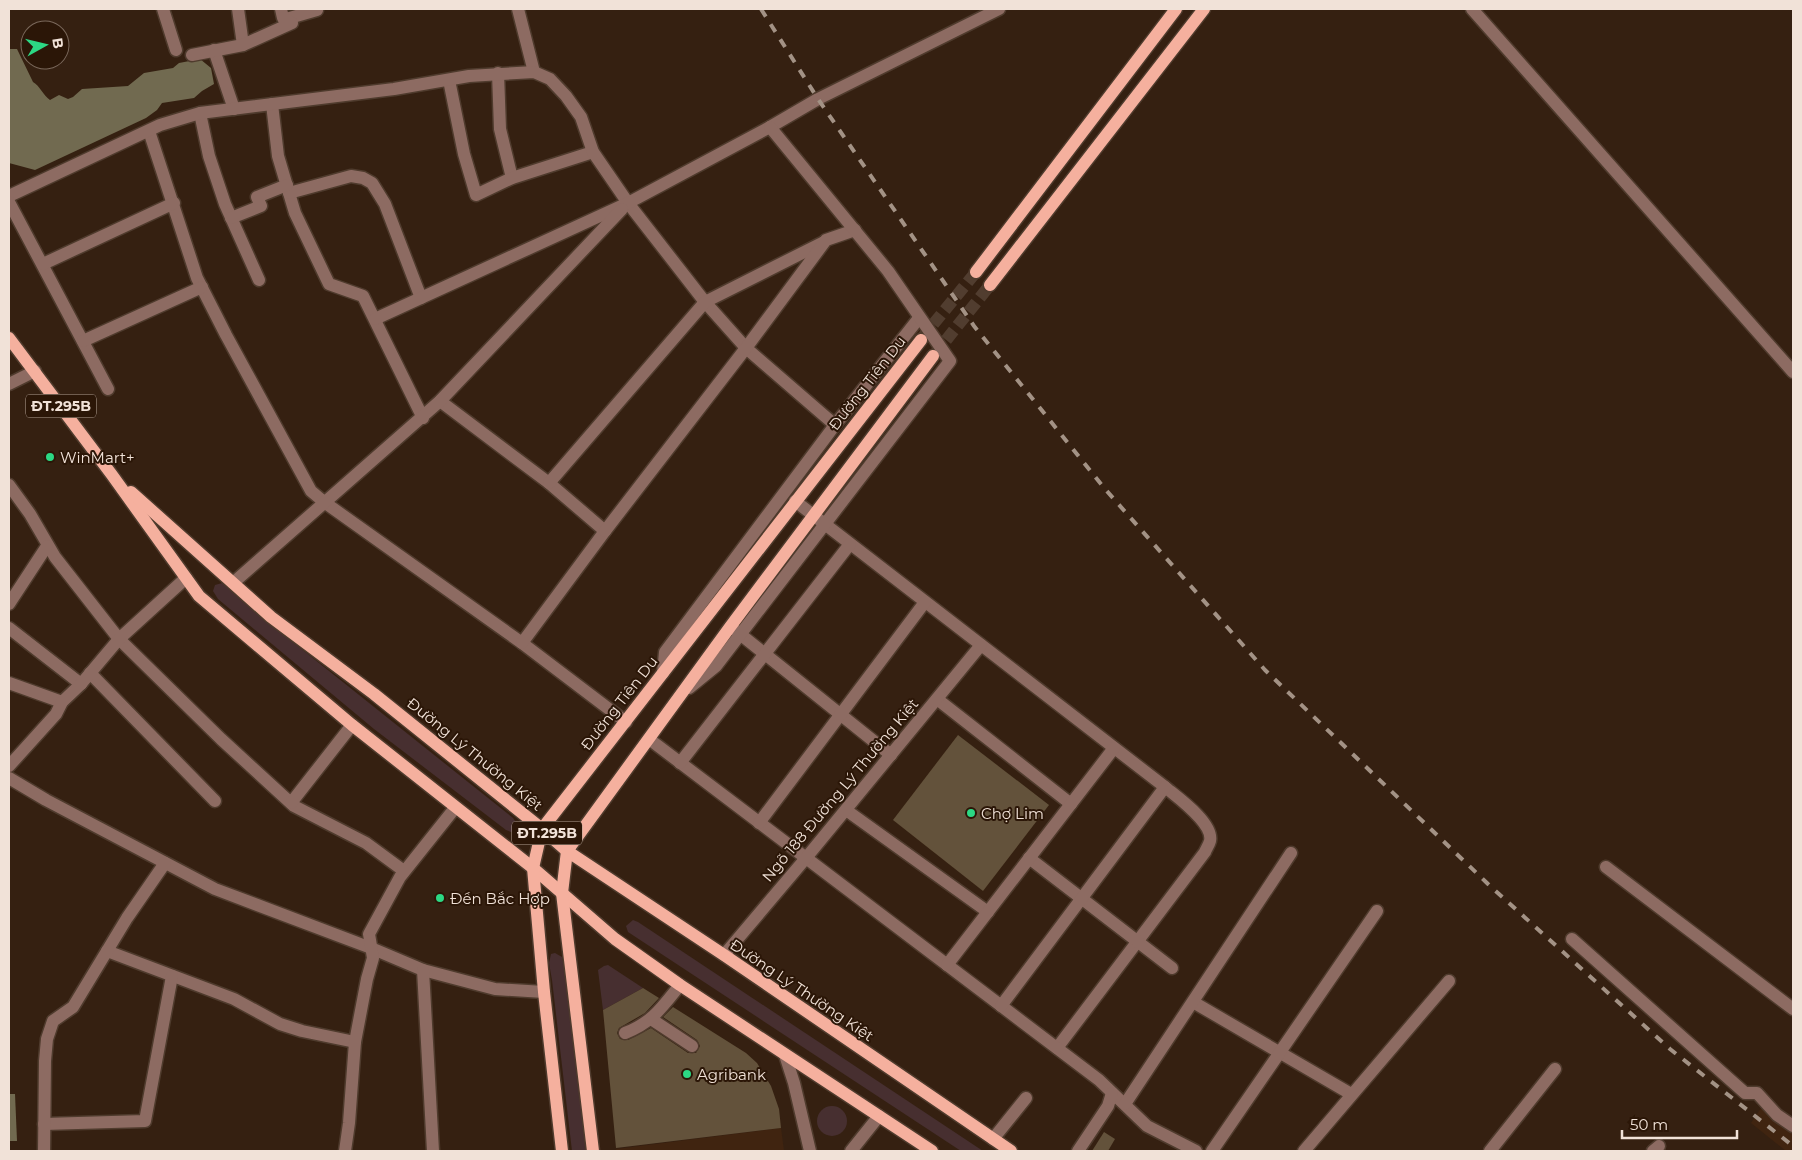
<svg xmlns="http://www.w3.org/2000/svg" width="1802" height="1160" font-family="Montserrat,sans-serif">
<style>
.built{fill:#402410}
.green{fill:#472f30}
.water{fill:#716a50}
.building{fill:#63523b}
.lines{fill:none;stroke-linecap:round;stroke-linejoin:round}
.major-tunnel{stroke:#513d2f;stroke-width:12;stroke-dasharray:12 6;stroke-linecap:butt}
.minor-casing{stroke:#4f3b2d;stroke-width:15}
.major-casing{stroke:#4f3b2d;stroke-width:15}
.minor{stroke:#8d6b62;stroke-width:12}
.major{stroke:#f5b09e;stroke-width:12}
.rail{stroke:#a39285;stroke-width:4;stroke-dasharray:9 9;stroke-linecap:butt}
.poi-dot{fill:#2cd884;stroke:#2b1607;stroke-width:2}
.labels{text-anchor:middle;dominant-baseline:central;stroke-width:4;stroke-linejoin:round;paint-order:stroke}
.shield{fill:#2b1607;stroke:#b6a599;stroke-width:1}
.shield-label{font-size:14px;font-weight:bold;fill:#f1e2d8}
.street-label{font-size:15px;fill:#f1e2d8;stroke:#2b1607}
.poi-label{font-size:15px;fill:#f1e2d8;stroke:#2b1607;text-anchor:start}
</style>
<rect width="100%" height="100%" fill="#352011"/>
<g class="built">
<path d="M 1761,1108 L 1793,1131 L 1793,1151 L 1786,1151 L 1751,1123 Z"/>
<path d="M 781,1128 L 784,1151 L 617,1151 L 616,1149 Z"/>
</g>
<g class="green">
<path d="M 222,583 L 229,586 L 259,615 L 513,818 L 517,824 L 516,830 L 511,832 L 506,830 L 374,729 L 218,599 L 213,591 L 215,585 Z"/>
<path d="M 633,920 L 638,922 L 983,1151 L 961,1151 L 628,932 L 626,926 Z"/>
<path d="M 555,953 L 562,957 L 567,979 L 587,1151 L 572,1151 L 552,980 L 549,963 L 551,954 Z"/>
<path d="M 608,965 L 643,988 L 603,1010 L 598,970 L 604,966 Z"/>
<circle cx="832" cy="1121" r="15"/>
</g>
<g class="water">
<path d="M 9,49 L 17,49 L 33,82 C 40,86 43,95 50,100 L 59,95 L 68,99 L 73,97 L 82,89 L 128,86 L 144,73 L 173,68 L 179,63 L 200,59 L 211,68 L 214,84 L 202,91 L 194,98 L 162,103 L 157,110 L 146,118 L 35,170 L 9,163 Z"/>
<path d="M 9,1094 L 15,1094 L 17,1141 L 9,1141 Z"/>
</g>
<g class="building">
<path d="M 958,735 L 1049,805 L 983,891 L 893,820 Z"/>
<path d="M 643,988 L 659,998 L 645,1013 L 619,1028 L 617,1033 L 620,1039 L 628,1040 L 651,1028 L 688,1053 L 696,1053 L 700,1046 L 697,1040 L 663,1017 L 673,1007 L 746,1053 L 757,1063 L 771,1086 L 779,1109 L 781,1128 L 616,1148 L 603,1010 Z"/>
<path d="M 1104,1132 L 1115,1139 L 1108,1151 L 1092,1151 Z"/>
</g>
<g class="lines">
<g class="major-tunnel">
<path d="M 922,338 L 976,272"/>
<path d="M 935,354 L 990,285"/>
</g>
<g class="minor-casing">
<g id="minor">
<path d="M 163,9 L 176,50"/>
<path d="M 238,9 L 243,45"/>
<path d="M 518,9 L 534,72"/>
<path d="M 1472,9 L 1793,372"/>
<path d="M 286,19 L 317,10"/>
<path d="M 214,50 L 234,109"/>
<path d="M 192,55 L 243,45 L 292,23 L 283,18 L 281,9"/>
<path d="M 498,73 L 500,129 L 512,178"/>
<path d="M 449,80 L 464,154 L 476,195 L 512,178 L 593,152"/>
<path d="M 272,104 L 278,156 L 295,213 L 329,284 L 363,296 L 423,418"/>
<path d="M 200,113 L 209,156 L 225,204 L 259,280"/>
<path d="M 149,131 L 197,278 L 226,335 L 311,491 L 324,502 L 522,643 L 626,722"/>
<path d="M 289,193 L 351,176 L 363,178 L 372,183 L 385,204 L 421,298"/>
<path d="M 9,196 L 160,125 L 200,113 L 394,89 L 469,76 L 534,72 L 550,79 L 566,96 L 581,117 L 593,152 L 628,203 L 705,302 L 746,348 L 835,425"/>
<path d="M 9,202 L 108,389"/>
<path d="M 231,218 L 261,206 L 257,197 L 287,185"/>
<path d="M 43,264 L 174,203"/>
<path d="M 375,319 L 628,203 L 770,127 L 818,99 L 999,9"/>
<path d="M 83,341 L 202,287"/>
<path d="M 9,384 L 35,371"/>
<path d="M 440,401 L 549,483 L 605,531 L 522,643"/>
<path d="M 549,483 L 705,302 L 824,242"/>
<path d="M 9,485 L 30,514 L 55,557 L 119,639 L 221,739 L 294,806 L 366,843 L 404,871"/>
<path d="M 795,501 L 1165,787 C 1177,797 1214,823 1210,841 C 1209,845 1206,849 1205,852 L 1057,1048"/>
<path d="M 605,531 L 746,348 L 826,240 L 855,230"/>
<path d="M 233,583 L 440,401 L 622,209"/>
<path d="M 9,604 L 47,546"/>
<path d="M 9,628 L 81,684"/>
<path d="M 735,630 L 891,755"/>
<path d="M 90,673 L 215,801"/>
<path d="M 663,673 L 665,652 L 835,425 L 919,318"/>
<path d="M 9,683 L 62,702"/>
<path d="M 689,688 L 716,666 L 950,361 L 888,271 L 770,127"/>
<path d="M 937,699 L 1071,804"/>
<path d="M 649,739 L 1099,1080 L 1147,1126 L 1196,1151"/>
<path d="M 680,763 L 850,544"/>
<path d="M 9,766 L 56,714 L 62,702 L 81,684 L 119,639 L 186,578"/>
<path d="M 9,778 L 46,800 L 215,889 L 371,948 L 423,970 L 495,989 L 544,992"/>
<path d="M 291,803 L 352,725"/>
<path d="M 846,810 L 988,912"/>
<path d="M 759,823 L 925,602"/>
<path d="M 1029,858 L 1172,968"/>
<path d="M 1606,867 L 1793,1009"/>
<path d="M 1572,939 L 1745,1093 L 1757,1093 L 1777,1115 L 1793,1126"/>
<path d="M 107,951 L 234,999 L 280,1024 L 302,1031 L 355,1042"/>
<path d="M 724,955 L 806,858 L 981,645"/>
<path d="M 947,965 L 1114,748"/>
<path d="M 423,970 L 433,1151"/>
<path d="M 1193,1002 L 1351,1094"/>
<path d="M 1001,1006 L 1165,787"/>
<path d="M 651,1019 L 692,1046"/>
<path d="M 625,1033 C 652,1023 663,1006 680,985"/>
<path d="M 785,1055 L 794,1083 L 810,1151"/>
<path d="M 1125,1104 L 1291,853"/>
<path d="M 44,1124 L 145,1121 L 172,976"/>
<path d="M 993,1139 L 1026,1098"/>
<path d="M 44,1151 L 45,1061 L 47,1039 L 53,1021 L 73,1007 L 127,918 L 165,863"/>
<path d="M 345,1151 L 349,1123 L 355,1042 L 367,979 L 373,958 L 369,934 L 400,877 L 455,808"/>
<path d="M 851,1151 L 879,1116"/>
<path d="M 1078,1151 L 1108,1106 L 1112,1093"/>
<path d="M 1212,1151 L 1377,911"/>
<path d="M 1304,1151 L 1449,981"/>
<path d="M 1490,1151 L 1555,1069"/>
<path d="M 1653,1151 L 1659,1146"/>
</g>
</g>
<g class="major-casing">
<g id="major">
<path d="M 976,272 L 1176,9"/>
<path d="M 990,285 L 1204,9"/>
<path d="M 9,338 L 112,475 L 199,596 L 352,725 L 533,868 L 615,939 L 680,985 L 932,1151"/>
<path d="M 131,492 L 271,617 L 374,694 L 542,829 L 567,851 L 724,955 L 1011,1151"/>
<path d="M 562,1151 L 544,992 L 533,868 L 542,829 L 921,340"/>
<path d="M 593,1151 L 562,893 L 567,851 L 730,627 L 933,356"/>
</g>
</g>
<use href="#minor" class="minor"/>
<use href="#major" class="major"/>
<path class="rail" d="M 761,9 L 818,99 L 974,326 L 1105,489 L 1265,670 L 1488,884 L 1670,1049 L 1793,1146"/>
</g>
<g class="poi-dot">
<circle cx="50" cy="457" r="5"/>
<circle cx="971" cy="813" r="5"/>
<circle cx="440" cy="898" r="5"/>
<circle cx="687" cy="1074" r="5"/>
</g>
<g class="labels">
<g class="shield">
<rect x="26" y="394.5" width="70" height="23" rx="4"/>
<rect x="512" y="821.5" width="70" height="23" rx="4"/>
</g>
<g class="shield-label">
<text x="61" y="406">ĐT.295B</text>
<text x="547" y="833">ĐT.295B</text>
</g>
<g class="street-label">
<text transform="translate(867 383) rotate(-52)">Đường Tiên Du</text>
<text transform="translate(619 703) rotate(-52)">Đường Tiên Du</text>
<text transform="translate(475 754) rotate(39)">Đường Lý Thường Kiệt</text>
<text transform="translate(840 790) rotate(-50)">Ngõ 188 Đường Lý Thường Kiệt</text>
<text transform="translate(802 990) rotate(34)">Đường Lý Thường Kiệt</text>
</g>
<g class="poi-label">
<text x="60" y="457">WinMart+</text>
<text x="981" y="813">Chợ Lim</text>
<text x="450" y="898">Đền Bắc Hợp</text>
<text x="697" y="1074">Agribank</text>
</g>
</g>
<rect width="1802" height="1160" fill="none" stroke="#f1e2d8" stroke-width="20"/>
<g transform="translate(45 45) rotate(82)"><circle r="24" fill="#2b1607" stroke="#7a685b"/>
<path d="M0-4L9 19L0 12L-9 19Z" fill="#2cd884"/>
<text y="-8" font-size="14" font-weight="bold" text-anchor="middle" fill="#f1e2d8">B</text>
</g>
<path d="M1622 1130v8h115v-8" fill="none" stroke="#f1e2d8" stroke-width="2.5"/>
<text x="1630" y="1130" font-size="15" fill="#f1e2d8" stroke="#2b1607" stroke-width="4" paint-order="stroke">50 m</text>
</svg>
